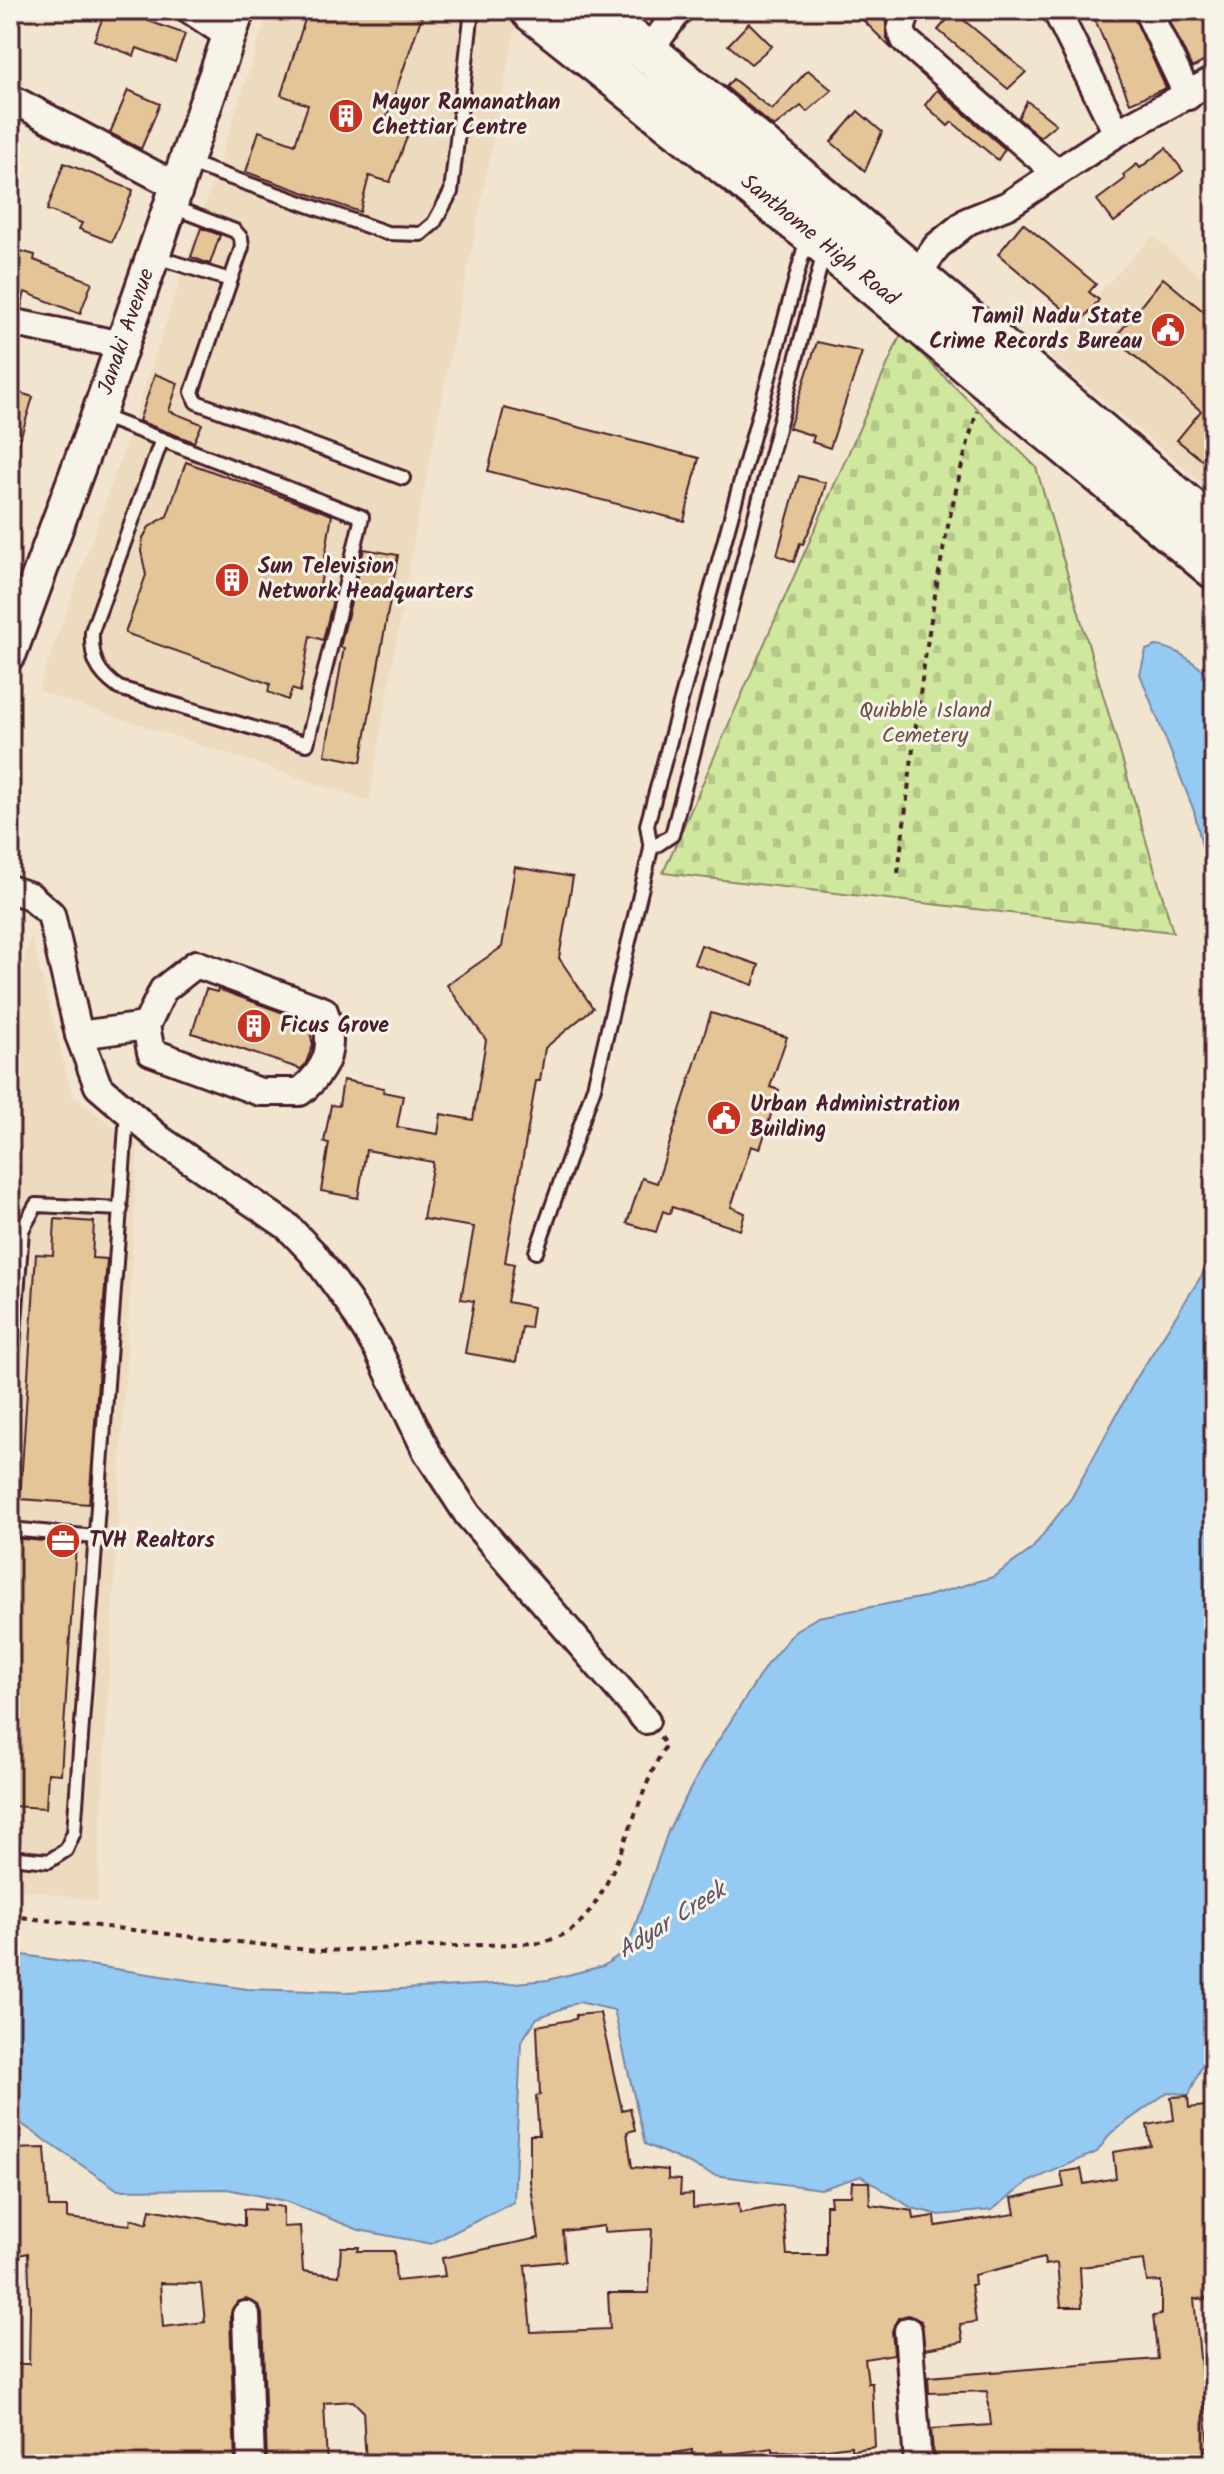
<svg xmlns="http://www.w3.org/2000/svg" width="1224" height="2474" font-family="Kalam,sans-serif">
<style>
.built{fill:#eddbbf}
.cemetery{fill:url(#cemetery-stones);stroke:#8c8464;stroke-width:2}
.water{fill:#95caf3;stroke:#7786a3;stroke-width:2}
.building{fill:#e3c597;stroke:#4a1f2b;stroke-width:2;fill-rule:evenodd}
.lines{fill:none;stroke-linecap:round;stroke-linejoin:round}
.service-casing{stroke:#4a1f2b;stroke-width:18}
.minor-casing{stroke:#4a1f2b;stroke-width:32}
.tertiary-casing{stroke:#4a1f2b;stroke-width:38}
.primary-casing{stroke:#4a1f2b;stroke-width:46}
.path{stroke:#4a1f2b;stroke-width:4;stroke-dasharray:6 6;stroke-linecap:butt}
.service{stroke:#f7f3e8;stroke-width:12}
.minor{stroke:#f7f3e8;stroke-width:26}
.tertiary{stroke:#f7f3e8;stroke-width:32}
.primary{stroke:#f7f3e8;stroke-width:40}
.labels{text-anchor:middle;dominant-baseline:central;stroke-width:6;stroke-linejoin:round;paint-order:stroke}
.poi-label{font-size:22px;font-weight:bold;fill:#4a1f2b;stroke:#f7f3e8;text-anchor:start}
.street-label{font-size:22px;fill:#4a1f2b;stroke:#f7f3e8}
.park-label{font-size:22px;fill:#6b5148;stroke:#f7f3e8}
.water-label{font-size:24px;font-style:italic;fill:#605267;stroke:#f7f3e8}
</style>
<defs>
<pattern id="cemetery-stones" width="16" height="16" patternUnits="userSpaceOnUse" patternTransform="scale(2)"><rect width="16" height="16" fill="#cfe89e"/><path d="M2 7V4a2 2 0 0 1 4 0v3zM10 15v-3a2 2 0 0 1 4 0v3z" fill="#b3c788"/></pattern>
</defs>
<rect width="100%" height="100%" fill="#f1e5d0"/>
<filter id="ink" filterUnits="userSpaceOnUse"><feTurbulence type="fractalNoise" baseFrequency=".0125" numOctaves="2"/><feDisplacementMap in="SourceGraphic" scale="16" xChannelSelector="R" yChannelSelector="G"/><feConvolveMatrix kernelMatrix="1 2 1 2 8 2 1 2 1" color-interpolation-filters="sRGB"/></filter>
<g filter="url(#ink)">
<g class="built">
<path d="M 269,10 L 494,10 L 516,26 L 417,523 L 369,801 L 38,691 L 131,429 Z"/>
<path d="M 1153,236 L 1214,287 L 1214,493 L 1049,355 L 1106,285 Z"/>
<path d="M 31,935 L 72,1095 L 138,1145 L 97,1901 L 10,1888 L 10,1021 Z"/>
</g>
<path class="cemetery" d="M 901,334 L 1036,467 L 1173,932 L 663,873 Z"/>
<g class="water">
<path d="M 1156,646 C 1179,648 1196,665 1214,679 L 1214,898 L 1194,811 L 1140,674 L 1146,650 Z"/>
<path d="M 1214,1256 L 1214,2038 L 1189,2095 L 1168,2092 L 1111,2133 L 1097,2152 L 1028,2182 L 992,2210 L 940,2215 L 912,2208 L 861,2176 L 821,2189 L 714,2175 L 645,2144 L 614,2010 L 579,2002 L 537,2018 L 521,2042 L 514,2202 L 431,2244 L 359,2230 L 285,2201 L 227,2189 L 118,2190 L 10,2116 L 10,1953 L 247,1989 L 345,1992 L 514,1983 L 548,1980 L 603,1966 L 619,1955 L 631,1937 L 669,1829 L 704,1763 L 767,1664 L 796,1630 L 818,1617 L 924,1597 L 993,1577 L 1031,1550 L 1072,1497 L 1136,1379 Z"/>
</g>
<g class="building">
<path d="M 106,10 L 152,10 L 148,21 L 185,34 L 175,62 L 137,48 L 134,56 L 94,40 Z"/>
<path d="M 308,10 L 424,10 L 383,128 L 407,137 L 390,182 L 369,176 L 360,212 L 246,172 L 259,131 L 295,144 L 308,105 L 281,95 Z"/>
<path d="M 853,10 L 878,10 L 886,23 L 886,36 L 892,49 Z"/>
<path d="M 1091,10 L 1131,10 L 1166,88 L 1130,103 Z"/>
<path d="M 1165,10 L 1201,10 L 1214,35 L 1214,56 L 1192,68 Z"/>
<path d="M 954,12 L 1026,72 L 1008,89 L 938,30 Z"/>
<path d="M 749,23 L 772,46 L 751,64 L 728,45 Z"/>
<path d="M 808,70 L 832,90 L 807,112 L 801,106 L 774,127 L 726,87 L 733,79 L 772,110 Z"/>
<path d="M 128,90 L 160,104 L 141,149 L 110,133 Z"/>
<path d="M 937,90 L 1005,149 L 998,160 L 952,122 L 948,126 L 925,105 Z"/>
<path d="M 1027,101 L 1056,124 L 1040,137 L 1018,118 Z"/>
<path d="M 858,111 L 882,132 L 865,171 L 831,142 Z"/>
<path d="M 1166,148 L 1183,171 L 1114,222 L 1097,200 L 1125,179 L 1123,175 L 1137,164 L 1140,168 Z"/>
<path d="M 64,163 L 133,190 L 112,242 L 79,229 L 82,223 L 47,210 Z"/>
<path d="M 1023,223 L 1096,284 L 1089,292 L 1099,300 L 1080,323 L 998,254 Z"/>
<path d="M 201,228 L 220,235 L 210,264 L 191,257 Z"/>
<path d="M 10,248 L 35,255 L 34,260 L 92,282 L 80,314 L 25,292 L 21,308 L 10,306 Z"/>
<path d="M 1163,278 L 1214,320 L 1214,446 L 1202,460 L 1177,440 L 1201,411 L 1114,339 Z"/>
<path d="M 817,342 L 862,352 L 830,448 L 812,442 L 814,436 L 789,428 Z"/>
<path d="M 155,374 L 178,383 L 169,411 L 202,424 L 194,442 L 139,421 Z"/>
<path d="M 10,390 L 33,397 L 14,459 L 10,459 Z"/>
<path d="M 504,408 L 699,458 L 684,521 L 488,471 Z"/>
<path d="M 186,462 L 332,515 L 320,586 L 335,592 L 323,640 L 310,636 L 300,692 L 292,689 L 288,700 L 268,692 L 270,684 L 125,633 L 146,575 L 141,551 L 143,538 L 149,527 L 167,516 Z"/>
<path d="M 799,476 L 826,483 L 818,511 L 803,544 L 800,543 L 794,562 L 777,555 Z"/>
<path d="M 364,549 L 398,555 L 361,762 L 325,755 L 344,648 L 340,647 Z"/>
<path d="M 515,867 L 573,877 L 559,958 L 593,1008 L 545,1048 L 540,1081 L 536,1081 L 505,1262 L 514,1264 L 507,1302 L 533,1307 L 530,1328 L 522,1327 L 516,1362 L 465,1353 L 474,1301 L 461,1299 L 474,1227 L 423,1219 L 433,1162 L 366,1150 L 358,1198 L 321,1191 L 329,1143 L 324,1142 L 331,1105 L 339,1106 L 343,1080 L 384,1088 L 383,1092 L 403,1096 L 397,1127 L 438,1134 L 441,1114 L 473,1120 L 486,1040 L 447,985 L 502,947 Z"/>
<path d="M 701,945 L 759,965 L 753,985 L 694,964 Z"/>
<path d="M 206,989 L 217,992 L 218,989 L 308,1022 L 313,1045 L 305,1065 L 301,1069 L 192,1033 Z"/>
<path d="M 711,1013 L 787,1037 L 770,1087 L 779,1090 L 760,1149 L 751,1146 L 731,1207 L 745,1213 L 740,1230 L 672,1207 L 670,1214 L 663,1211 L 656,1232 L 627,1223 L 642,1178 L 657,1183 Z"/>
<path d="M 55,1219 L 94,1222 L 92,1258 L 107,1259 L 89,1504 L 20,1499 L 36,1254 L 53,1255 Z"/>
<path d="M 11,1538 L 76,1544 L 61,1774 L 48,1773 L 46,1808 L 10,1806 Z"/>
<path d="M 600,2013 L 622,2110 L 630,2108 L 635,2130 L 627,2132 L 632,2167 L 668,2170 L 668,2179 L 681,2180 L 680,2195 L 693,2194 L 693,2208 L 739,2203 L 740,2213 L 783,2205 L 787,2255 L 826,2255 L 826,2205 L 831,2205 L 830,2196 L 851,2196 L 852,2182 L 869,2182 L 870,2205 L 913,2211 L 914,2219 L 935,2216 L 936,2226 L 1015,2214 L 1012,2198 L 1064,2187 L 1061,2172 L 1081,2169 L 1084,2184 L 1116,2178 L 1113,2152 L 1151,2146 L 1147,2125 L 1174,2120 L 1171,2097 L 1188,2096 L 1189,2108 L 1214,2105 L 1214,2298 L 1194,2299 L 1209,2446 L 1205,2447 L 1206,2464 L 1182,2464 L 1180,2452 L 1069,2464 L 934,2464 L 931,2429 L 991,2425 L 987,2391 L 929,2393 L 928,2377 L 1158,2359 L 1153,2316 L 1161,2315 L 1161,2281 L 1147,2282 L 1144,2260 L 1080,2267 L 1082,2307 L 1061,2307 L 1057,2263 L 1045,2265 L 1044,2258 L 974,2275 L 975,2285 L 971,2285 L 976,2322 L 960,2324 L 963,2342 L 925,2349 L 921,2321 L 908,2315 L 898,2318 L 892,2331 L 894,2354 L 865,2359 L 868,2383 L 872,2383 L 875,2447 L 851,2450 L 851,2446 L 803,2452 L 773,2451 L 773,2448 L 723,2455 L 722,2451 L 692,2457 L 692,2450 L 645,2458 L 645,2455 L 566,2462 L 366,2464 L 363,2411 L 353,2401 L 324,2403 L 327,2464 L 267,2464 L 262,2314 L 259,2306 L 246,2299 L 237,2302 L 230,2316 L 235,2464 L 10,2464 L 10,2364 L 29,2364 L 30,2307 L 28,2253 L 12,2257 L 10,2250 L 10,2149 L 45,2148 L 49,2207 L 67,2207 L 67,2218 L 130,2225 L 131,2219 L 147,2224 L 150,2209 L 244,2226 L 244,2209 L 264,2210 L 264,2204 L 283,2207 L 283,2227 L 300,2226 L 303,2271 L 339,2276 L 341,2247 L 359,2247 L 358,2251 L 394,2251 L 396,2281 L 445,2276 L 442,2258 L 539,2238 L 530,2181 L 530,2135 L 539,2135 L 536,2096 L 540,2095 L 537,2026 L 576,2019 L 576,2015 ZM 604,2226 L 604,2232 L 652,2229 L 649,2293 L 608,2293 L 610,2329 L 531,2332 L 525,2265 L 565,2261 L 563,2231 ZM 160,2283 L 201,2284 L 205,2322 L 163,2327 Z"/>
</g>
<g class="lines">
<g class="service-casing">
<g id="service">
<path d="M 186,162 L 387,233 L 421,234 L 434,223 L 451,192 L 472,10"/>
<path d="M 170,206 L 235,231 L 241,238 L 242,247 L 192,392 L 196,402 L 403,478"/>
<path d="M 153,256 L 230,280"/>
<path d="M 101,416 L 362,517 L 307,744 L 119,688 C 96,672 91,658 92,631 L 162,439"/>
<path d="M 651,849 L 647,825 L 807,238"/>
<path d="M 536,1252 L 594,1087 L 651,849 L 672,835 L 824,252"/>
<path d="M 10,1387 L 22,1230 L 36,1205 L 121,1209"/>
<path d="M 10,1529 L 96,1537"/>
<path d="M 10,1857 L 49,1861 L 66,1850 L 74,1832 L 127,1113"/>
</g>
</g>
<g class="minor-casing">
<g id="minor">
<path d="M 190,10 L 229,36"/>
<path d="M 907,10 L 901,30 L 905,40 L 1056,172"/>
<path d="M 1056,10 L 1117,133"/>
<path d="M 1147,10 L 1188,96"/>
<path d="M 648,52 L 679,10"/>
<path d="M 10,98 L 176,186"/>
<path d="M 907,289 L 937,246 L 968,221 L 1008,205 L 1117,133 L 1214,80"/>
<path d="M 10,322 L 122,345"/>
<path d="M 10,889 L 30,896 L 51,914 L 79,1035 L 98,1086 L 161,1140 L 287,1226 L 312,1252 L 348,1301 L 378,1350 L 427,1452 L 468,1515 L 646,1720"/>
<path d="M 79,1035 L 146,1026 L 163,990 L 196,964 L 324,1011 C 335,1047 329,1068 300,1092 L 260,1092 L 151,1052 L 146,1026"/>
<path d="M 246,2315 L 251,2464"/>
<path d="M 908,2331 L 918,2464"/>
</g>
</g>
<g class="tertiary-casing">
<path id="tertiary" d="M 10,653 L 98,415 L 238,10"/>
</g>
<g class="primary-casing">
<g id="primary">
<path d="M 531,10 L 826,245 L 1214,568"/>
<path d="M 590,10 L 648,52 L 823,198 L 1214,529"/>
</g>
</g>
<g class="path">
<path d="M 898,873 C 917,719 932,560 977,411"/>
<path d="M 10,1916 L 317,1951 L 540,1943 C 551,1940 564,1936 574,1928 C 617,1893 635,1795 666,1745 L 660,1737"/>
</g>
<use href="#service" class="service"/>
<use href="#minor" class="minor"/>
<use href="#tertiary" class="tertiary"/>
<use href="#primary" class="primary"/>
</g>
</g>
<defs>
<g id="building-disc" transform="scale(1.8)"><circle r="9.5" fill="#c8321e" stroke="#f7f3e8"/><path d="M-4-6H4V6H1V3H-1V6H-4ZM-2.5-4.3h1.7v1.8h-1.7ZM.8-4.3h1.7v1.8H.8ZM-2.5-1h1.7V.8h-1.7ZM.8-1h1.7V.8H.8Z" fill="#fff"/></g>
<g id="civic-disc" transform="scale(1.8)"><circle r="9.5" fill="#c8321e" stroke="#f7f3e8"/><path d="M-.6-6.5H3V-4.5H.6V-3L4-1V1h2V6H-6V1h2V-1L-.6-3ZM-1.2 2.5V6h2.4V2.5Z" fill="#fff"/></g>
<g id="office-disc" transform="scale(1.8)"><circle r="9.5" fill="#c8321e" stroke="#f7f3e8"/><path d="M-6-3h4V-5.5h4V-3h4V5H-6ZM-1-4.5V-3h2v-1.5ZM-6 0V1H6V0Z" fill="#fff"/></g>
</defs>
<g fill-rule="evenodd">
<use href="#building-disc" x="346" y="116"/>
<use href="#civic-disc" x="1168" y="330"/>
<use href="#building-disc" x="232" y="580"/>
<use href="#building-disc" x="254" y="1026"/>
<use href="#civic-disc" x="724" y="1118"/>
<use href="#office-disc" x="63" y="1541"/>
</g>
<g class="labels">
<g class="poi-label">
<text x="372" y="103">Mayor Ramanathan<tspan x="372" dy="25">Chettiar Centre</tspan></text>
<text x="1142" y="317" text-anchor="end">Tamil Nadu State<tspan x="1142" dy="25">Crime Records Bureau</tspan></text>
<text x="258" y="567">Sun Television<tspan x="258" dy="25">Network Headquarters</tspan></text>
<text x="280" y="1026">Ficus Grove</text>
<text x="750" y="1105">Urban Administration<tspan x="750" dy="25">Building</tspan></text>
<text x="89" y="1541">TVH Realtors</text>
</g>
<g class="street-label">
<text transform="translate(819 241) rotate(39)">Santhome High Road</text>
<text transform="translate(127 332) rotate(-71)">Janaki Avenue</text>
</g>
<g class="park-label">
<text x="925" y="711">Quibble Island<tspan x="925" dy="25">Cemetery</tspan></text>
</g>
<g class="water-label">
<text transform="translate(672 1921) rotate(-32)">Adyar Creek</text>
</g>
</g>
<rect width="1224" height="2474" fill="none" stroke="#f7f3e8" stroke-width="40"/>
<rect x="20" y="20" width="1184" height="2434" fill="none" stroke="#4a1f2b" stroke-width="3" filter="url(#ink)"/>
</svg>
